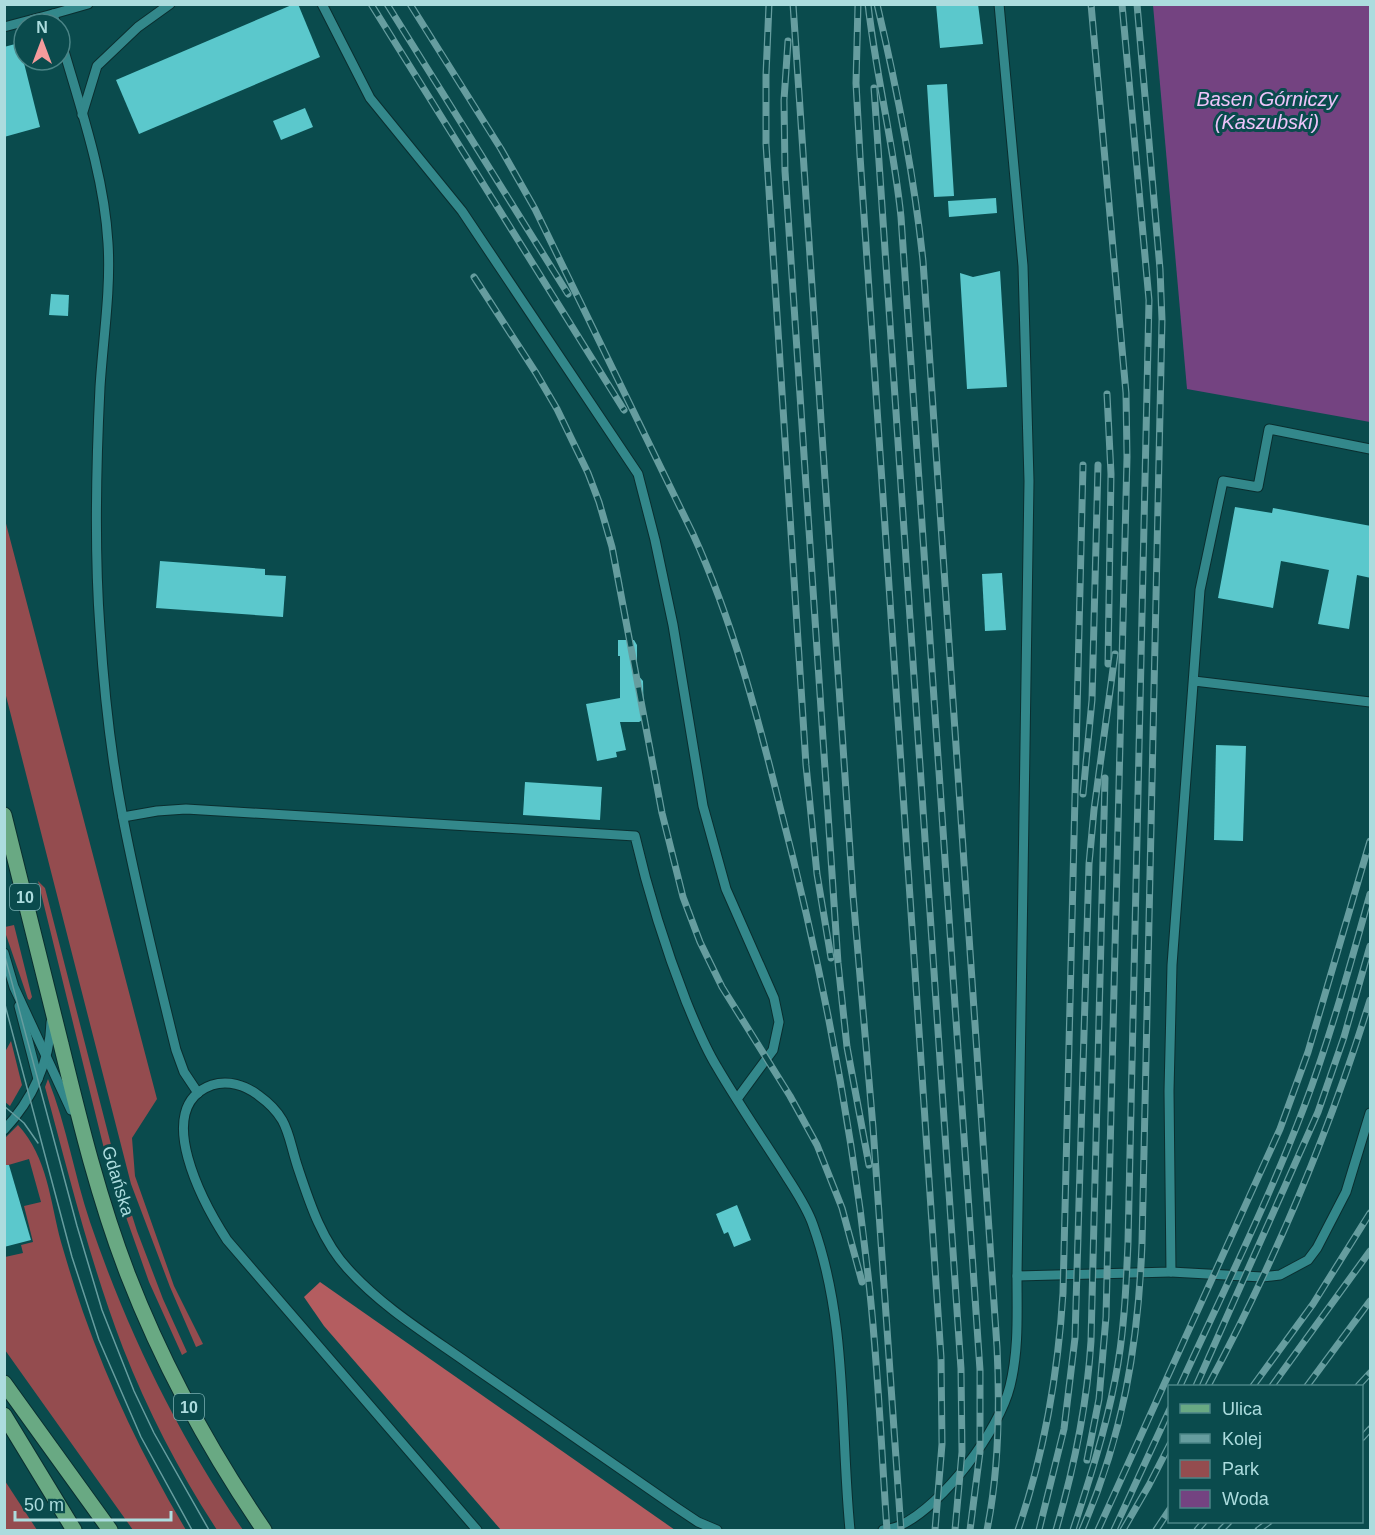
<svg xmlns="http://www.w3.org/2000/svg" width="1375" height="1535" font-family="Helvetica,sans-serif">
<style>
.green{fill:#944c4f}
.forest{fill:#b45d60}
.water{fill:#744381}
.building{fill:#5bc8cc}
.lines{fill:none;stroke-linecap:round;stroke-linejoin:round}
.service-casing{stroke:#0a2e2f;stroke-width:11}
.primary-casing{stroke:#0a2e2f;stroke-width:17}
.service{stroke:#33888b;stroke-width:9}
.primary{stroke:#69a983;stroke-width:15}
.tram{stroke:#669d9f;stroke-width:1.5}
.rail-casing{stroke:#669d9f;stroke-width:7}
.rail{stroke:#0a4b4d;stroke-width:4.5;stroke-dasharray:14;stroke-linecap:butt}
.labels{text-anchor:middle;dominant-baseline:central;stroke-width:6;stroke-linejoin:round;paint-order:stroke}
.shield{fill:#0a4b4d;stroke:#7bb0b2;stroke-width:1.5}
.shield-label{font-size:16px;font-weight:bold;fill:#acdcde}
.street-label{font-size:18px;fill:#acdcde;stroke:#0a4b4d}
.water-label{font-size:20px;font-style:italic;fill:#edc3f9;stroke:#0a4b4d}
</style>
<rect width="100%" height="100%" fill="#0a4b4d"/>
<g class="green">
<path d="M 4,516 L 157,1099 L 132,1138 L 135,1176 L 174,1286 L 203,1344 L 196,1347 L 170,1287 L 131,1184 L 5,692 Z"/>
<path d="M 38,881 L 45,888 L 117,1168 L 137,1231 L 163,1299 L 187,1352 L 182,1355 L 149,1282 L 109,1169 Z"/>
<path d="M 14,925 L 32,997 L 30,1000 L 28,999 L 5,932 L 5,927 Z"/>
<path d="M 11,1041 L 22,1085 L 10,1106 L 5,1102 L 5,1052 Z"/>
<path d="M 48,1079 C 67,1127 74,1174 90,1222 C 127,1331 178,1435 243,1530 L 217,1530 C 180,1473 148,1412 123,1348 C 90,1262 69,1175 45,1087 Z"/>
<path d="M 18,1125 C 48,1158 50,1201 61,1242 C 68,1266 75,1289 83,1312 C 110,1389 145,1461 186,1530 L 133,1530 L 5,1350 L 5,1257 L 23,1253 L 21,1245 L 33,1242 L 24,1206 L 41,1202 L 29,1159 L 5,1166 L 4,1139 Z"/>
<path d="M 5,1481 L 37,1530 L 5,1530 Z"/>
</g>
<path class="forest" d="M 320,1282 L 675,1530 L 501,1530 L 324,1326 L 304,1297 Z"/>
<path class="water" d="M 1153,5 L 1370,5 L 1370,422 L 1187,389 Z"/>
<g class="building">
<path d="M 294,4 L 298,4 L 320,57 L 139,134 L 116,80 Z"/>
<path d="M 936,4 L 978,4 L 983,44 L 940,48 Z"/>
<path d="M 19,43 L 40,127 L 4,137 L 4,47 Z"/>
<path d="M 947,84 L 954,196 L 934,197 L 927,85 Z"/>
<path d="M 305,108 L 313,127 L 281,140 L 273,121 Z"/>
<path d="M 996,198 L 997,213 L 949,217 L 948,201 Z"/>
<path d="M 1000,271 L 1007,387 L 967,389 L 960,273 L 973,277 Z"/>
<path d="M 51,294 L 69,295 L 68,316 L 49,315 Z"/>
<path d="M 1235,507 L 1272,513 L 1273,508 L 1371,526 L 1371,578 L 1357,575 L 1349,629 L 1318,624 L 1329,570 L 1281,561 L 1273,608 L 1218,598 Z"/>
<path d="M 160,561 L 265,569 L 265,575 L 286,576 L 283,617 L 156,608 Z"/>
<path d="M 1002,573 L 1006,630 L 985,631 L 982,574 Z"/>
<path d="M 618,640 L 634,640 L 637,645 L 637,674 L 643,681 L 644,719 L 639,722 L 620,722 L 626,750 L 616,752 L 617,757 L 597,761 L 586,704 L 620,698 L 620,656 L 618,656 Z"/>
<path d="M 1216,745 L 1246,746 L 1243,841 L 1214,840 Z"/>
<path d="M 525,782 L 602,787 L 600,820 L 523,815 Z"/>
<path d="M 4,1165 L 9,1165 L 31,1240 L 4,1247 Z"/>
<path d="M 737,1205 L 751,1240 L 734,1247 L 728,1232 L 724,1234 L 716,1214 Z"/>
</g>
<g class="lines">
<g class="service-casing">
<g id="service">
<path d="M 322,4 L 370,98 L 462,211 L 638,474 L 655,540 L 673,625 L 703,806 L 726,889 L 774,998 L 779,1022 L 773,1050 L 737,1099"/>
<path d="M 999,4 L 1023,266 L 1029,481 L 1017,1276 L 1171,1272 L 1169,1091 L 1172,965 L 1200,590 L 1223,481 L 1258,487 L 1269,429 L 1370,449"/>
<path d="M 56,24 L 53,14 L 88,4"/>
<path d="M 4,27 L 53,14"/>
<path d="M 60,37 C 79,104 104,173 108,243 C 111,290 103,339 100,387 C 96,468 94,548 100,629 C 104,692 111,756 123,818 C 138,896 157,973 176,1050 L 184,1072 L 198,1093"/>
<path d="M 82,115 L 97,66 L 138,27 L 170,4"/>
<path d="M 1194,681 L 1370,702"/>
<path d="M 123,817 L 157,811 L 186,809 L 635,836 C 648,892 665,947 686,1001 C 695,1023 704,1046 717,1067 C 738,1103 762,1138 785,1174 C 795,1190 807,1207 813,1225 C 848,1323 840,1428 850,1530"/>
<path d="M 4,953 L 14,987 L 71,1110"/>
<path d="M 19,1006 L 38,1079"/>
<path d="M 4,1130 C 32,1100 50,1062 51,1022"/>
<path d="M 1171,1272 L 1262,1277 L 1280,1275 L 1308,1260 L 1317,1248 L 1346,1192 L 1370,1113"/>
<path d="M 477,1530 L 227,1240 C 205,1206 150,1107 212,1085 C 228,1080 245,1085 258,1095 C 290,1118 287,1135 298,1168 C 310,1204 322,1241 348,1269 C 382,1307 428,1335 469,1364 C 538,1412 606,1459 674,1506 L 698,1522 L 717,1530"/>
<path d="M 883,1530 C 889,1529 896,1528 901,1525 C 943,1505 999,1431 1010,1386 C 1019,1350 1017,1313 1017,1276"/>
</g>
</g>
<g class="primary-casing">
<g id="primary">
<path d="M 4,815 C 23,892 42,968 61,1044 C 80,1122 99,1200 128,1275 C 163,1365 210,1451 264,1530"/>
<path d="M 4,1383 L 110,1530"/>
<path d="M 4,1415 L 74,1530"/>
</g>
</g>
<use href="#service" class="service"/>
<use href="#primary" class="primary"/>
<g class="tram">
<path d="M 4,953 L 77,1226 L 102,1310 L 134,1391 L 154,1433 L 209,1530"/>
<path d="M 4,1001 L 72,1257 L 99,1340 L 141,1437 L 192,1530"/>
<path d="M 4,1106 L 24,1123 L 38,1143"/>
</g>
<g class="rail-casing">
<g id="rail">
<path d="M 371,4 L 624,410"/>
<path d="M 387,4 L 568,294"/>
<path d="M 410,4 L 501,149 L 535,209 L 693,534 C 733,622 757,714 780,807 C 820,960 851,1118 868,1275 C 878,1360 881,1446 887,1530"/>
<path d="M 769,4 L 766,75 L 766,144 L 806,765 L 817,874 L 831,958"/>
<path d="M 793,4 L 853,895 L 873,1127 L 901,1530"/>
<path d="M 858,4 L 856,83 L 860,156 L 941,1357 L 942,1444 L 935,1530"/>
<path d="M 868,4 C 876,76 894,146 901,217 L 980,1370 L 980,1452 L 970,1530"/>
<path d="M 877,4 C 897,89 914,174 923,261 L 997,1347 C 1000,1408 999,1470 987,1530"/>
<path d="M 788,41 L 784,100 L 785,171 L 838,963 L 847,1047 L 869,1165"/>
<path d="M 874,88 L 961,1369 L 962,1452 L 955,1530"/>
<path d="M 474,277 L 536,373 L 557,409 L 588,473 L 599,502 L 612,547 L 662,813 L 683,897 L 700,942 L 722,987 L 790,1096 L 817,1145 L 842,1208 L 862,1282"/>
<path d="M 1107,394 L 1111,474 L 1108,664"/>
<path d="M 1083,794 L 1092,700 L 1098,465"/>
<path d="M 1180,1386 C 1222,1294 1268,1202 1304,1107 C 1330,1038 1350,966 1370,894"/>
<path d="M 1196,1386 L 1318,1112 L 1344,1037 L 1370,946"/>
<path d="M 1208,1386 C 1274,1263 1329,1133 1370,1000"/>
<path d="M 1253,1386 L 1313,1304 L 1370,1213"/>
<path d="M 1272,1386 L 1370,1251"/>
<path d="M 1307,1386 L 1370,1301"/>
<path d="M 1358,1386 L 1370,1373"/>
<path d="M 1362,1438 L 1370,1429"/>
<path d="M 1087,1460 L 1099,1399 L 1106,1317 L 1127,457 L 1126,393 L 1091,4"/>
<path d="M 1018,1530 C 1044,1454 1058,1374 1063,1293 L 1083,465"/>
<path d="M 1039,1530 L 1064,1429 L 1075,1338 L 1089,864 L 1094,810 L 1115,654"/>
<path d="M 1056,1530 C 1074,1468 1087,1406 1091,1341 L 1105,778"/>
<path d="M 1073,1530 C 1089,1481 1105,1432 1115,1380 C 1124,1335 1126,1289 1128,1243 L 1149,300 L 1122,4"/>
<path d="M 1082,1530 C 1123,1435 1138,1347 1142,1244 L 1162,320 L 1160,269 L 1137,4"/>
<path d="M 1098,1530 L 1280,1129 L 1308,1052 L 1370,841"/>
<path d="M 1114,1530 L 1170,1409"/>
<path d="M 1123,1530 L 1149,1485 L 1170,1444"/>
<path d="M 1156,1530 L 1170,1509"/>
<path d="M 1197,1530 L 1204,1522"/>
<path d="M 1221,1530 L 1229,1522"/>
<path d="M 1258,1530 L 1269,1522"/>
</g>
</g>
<use href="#rail" class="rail"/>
</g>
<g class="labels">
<g class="shield">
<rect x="10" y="884" width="30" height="26" rx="4.5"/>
<rect x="174" y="1394" width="30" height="26" rx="4.5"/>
</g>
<g class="shield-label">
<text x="25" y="897">10</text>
<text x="189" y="1407">10</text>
</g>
<g class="street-label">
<text transform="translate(118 1181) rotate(73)">Gdańska</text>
</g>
<g class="water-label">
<text x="1267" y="99">Basen Górniczy<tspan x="1267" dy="23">(Kaszubski)</tspan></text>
</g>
</g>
<rect width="1375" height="1535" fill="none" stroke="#acdcde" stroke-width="12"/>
<rect x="1168" y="1385" width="195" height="138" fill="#0a4b4d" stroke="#4b8587" stroke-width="1.5"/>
<rect x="1180" y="1404" width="30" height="9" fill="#69a983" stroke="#4b8587" stroke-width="1.5"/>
<text x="1222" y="1415" font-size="18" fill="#acdcde">Ulica</text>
<rect x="1180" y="1434" width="30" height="9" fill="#669d9f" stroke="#4b8587" stroke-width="1.5"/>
<text x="1222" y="1445" font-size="18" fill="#acdcde">Kolej</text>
<rect x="1180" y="1460" width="30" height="18" fill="#944c4f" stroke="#4b8587" stroke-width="1.5"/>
<text x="1222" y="1475" font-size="18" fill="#acdcde">Park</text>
<rect x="1180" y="1490" width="30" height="18" fill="#744381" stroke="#4b8587" stroke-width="1.5"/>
<text x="1222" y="1505" font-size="18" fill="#acdcde">Woda</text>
<g transform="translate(42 42)"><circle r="28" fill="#0a4b4d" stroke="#4b8587" stroke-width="1.5"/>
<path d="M0-4.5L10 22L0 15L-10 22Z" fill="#f59b9c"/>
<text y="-9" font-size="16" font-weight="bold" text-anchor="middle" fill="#acdcde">N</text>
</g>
<path d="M15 1511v9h156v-9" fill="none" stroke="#acdcde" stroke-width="3"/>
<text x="24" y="1511" font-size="18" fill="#acdcde" stroke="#0a4b4d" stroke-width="4.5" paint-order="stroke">50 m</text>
</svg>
